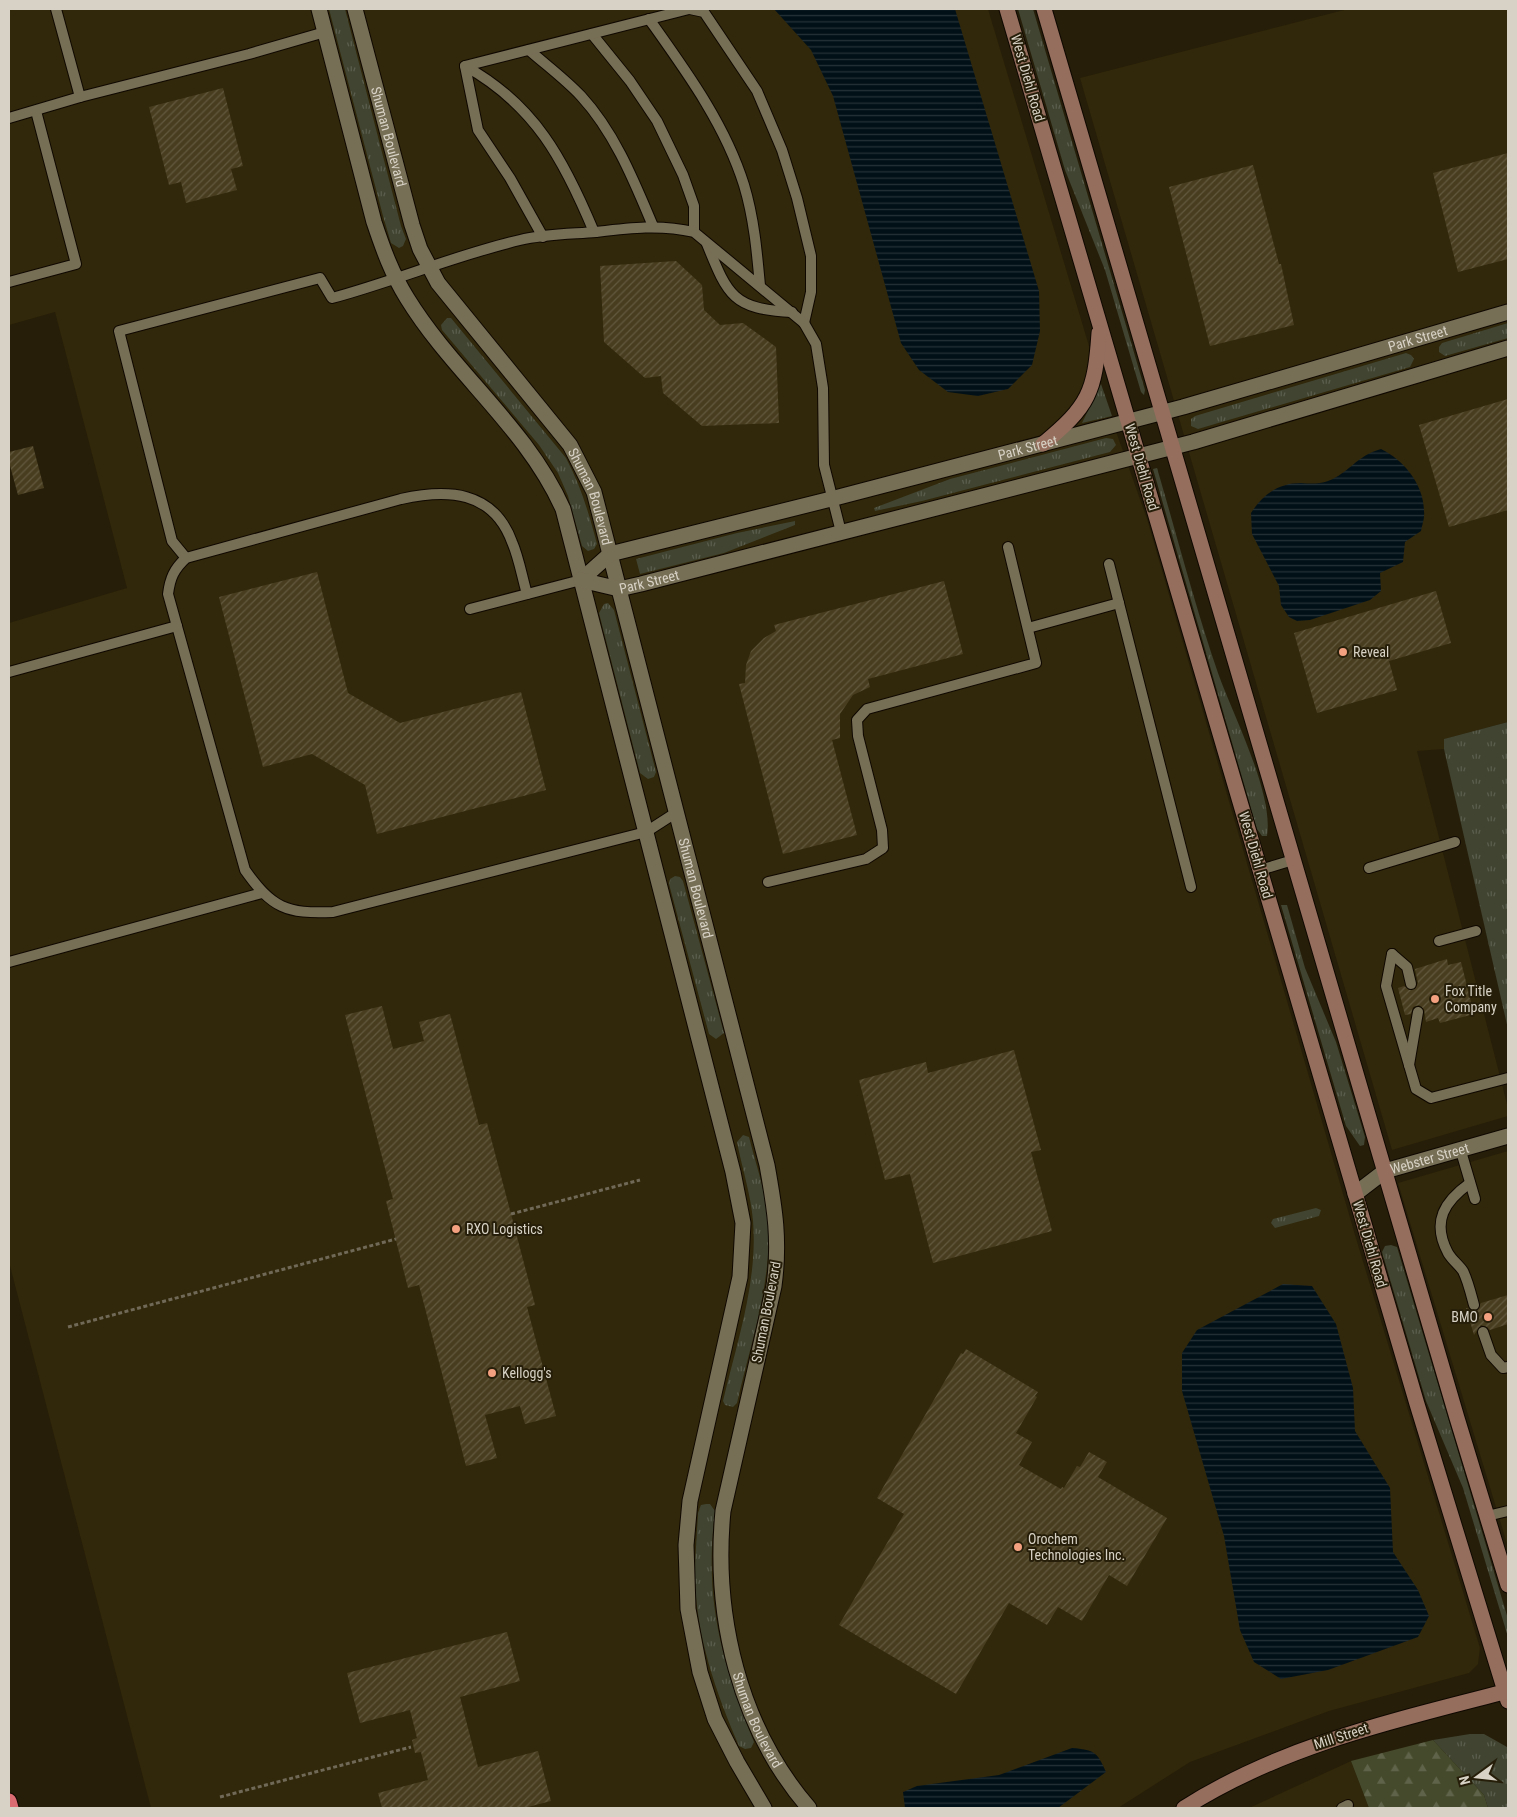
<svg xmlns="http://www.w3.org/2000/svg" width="1517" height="1817" font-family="'Roboto Condensed',sans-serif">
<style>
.built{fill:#31270a}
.grass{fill:url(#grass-tufts)}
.forest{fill:url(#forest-firs)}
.water{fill:url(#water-rules)}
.building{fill:url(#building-hatch)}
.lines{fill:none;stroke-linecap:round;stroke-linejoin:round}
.lane-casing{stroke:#0f0800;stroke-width:12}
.street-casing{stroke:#0f0800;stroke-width:17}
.secondary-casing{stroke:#0f0800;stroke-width:17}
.highway-casing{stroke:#0f0800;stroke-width:17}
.path{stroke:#706957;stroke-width:3;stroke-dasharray:4 2.5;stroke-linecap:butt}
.lane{stroke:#776e56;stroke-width:10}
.street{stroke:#776e56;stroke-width:15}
.secondary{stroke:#956e5e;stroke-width:15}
.highway{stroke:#db6d72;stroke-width:15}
.poi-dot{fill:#f2a07f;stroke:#261e09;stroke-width:2}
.labels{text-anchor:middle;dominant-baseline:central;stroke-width:4;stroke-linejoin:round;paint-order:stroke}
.street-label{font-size:14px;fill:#d7d2c5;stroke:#261e09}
.poi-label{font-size:14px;fill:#d7d2c5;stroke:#261e09;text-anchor:start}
</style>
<defs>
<pattern id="grass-tufts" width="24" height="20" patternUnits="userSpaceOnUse" patternTransform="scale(1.25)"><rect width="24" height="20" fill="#404431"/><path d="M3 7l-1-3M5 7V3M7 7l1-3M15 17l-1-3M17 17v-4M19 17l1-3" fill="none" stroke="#5b5e4d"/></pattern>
<pattern id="forest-firs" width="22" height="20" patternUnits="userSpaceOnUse" patternTransform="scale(1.25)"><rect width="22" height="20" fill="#454a2c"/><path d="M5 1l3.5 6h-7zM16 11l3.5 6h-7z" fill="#5f6349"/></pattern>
<pattern id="water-rules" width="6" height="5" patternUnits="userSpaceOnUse" patternTransform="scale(1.25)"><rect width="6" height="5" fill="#011017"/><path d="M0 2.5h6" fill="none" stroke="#253237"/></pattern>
<pattern id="building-hatch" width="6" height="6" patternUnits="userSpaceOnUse" patternTransform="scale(1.25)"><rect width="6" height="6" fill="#483d1f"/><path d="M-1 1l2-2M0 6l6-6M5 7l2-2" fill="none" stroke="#62583e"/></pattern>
</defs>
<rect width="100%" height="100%" fill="#261e09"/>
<g class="built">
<path d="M 9,9 L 988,9 L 1107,406 L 1147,519 L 1355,1235 L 1480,1648 L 1478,1664 L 1469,1673 L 1329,1711 L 1190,1762 L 1118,1808 L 151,1808 L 9,1262 L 9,623 L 127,588 L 55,312 L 9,325 Z"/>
<path d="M 1348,9 L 1508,9 L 1508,722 L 1445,739 L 1444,749 L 1417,751 L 1508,1108 L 1508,1116 L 1392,1150 L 1080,78 Z"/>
<path d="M 1508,1151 L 1508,1547 L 1398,1183 Z"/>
<path d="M 1351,1761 L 1369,1808 L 1249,1808 Z"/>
</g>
<g class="grass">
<path d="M 329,9 L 345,9 L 401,226 L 406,239 L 403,246 L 399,248 L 391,243 L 383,216 Z"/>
<path d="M 1018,9 L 1033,9 L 1145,390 L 1144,395 L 1141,392 L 1105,270 L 1065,170 Z"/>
<path d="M 447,318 L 451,318 L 566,458 C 581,486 589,514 597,544 L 594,549 L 588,551 L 582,546 L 568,496 L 558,473 L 539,445 L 442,330 L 441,325 Z"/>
<path d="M 1508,323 L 1508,338 L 1445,356 L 1439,352 L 1439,347 L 1442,343 Z"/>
<path d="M 1406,353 L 1411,355 L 1414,359 L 1410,367 L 1198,429 L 1191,426 L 1191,419 L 1195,416 Z"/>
<path d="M 1101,384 L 1112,416 L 1082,423 Z"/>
<path d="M 1106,438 L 1113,439 L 1116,445 L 1110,452 L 922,501 L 875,511 L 874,508 L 950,479 Z"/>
<path d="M 1157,468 C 1177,536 1195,606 1218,673 C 1233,715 1274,794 1267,836 L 1262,836 L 1257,829 L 1153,469 Z"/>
<path d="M 795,521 L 795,525 L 724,553 L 640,574 L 636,559 L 737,533 Z"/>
<path d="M 608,603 L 614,610 L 656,772 L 654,777 L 648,779 L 640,773 L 599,613 L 604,604 Z"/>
<path d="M 1508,722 L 1508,1029 L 1444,749 L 1444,739 Z"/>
<path d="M 675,876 L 680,877 L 683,881 L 724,1033 L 716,1039 L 709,1034 L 669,884 L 670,879 Z"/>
<path d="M 1281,905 L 1287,905 L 1305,968 L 1336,1042 L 1365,1137 L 1364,1145 L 1360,1146 L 1346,1126 Z"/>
<path d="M 743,1135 L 749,1137 C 755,1161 764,1187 767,1211 C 775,1275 751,1341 737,1403 L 733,1407 L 725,1405 L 723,1401 C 737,1342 758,1281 753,1221 C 751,1195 742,1168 737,1142 Z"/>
<path d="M 1316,1208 L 1321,1210 L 1319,1216 L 1275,1228 L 1271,1223 L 1273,1219 Z"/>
<path d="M 1391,1245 L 1397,1247 L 1508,1619 L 1508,1637 L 1463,1488 L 1426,1401 L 1382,1252 L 1385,1246 Z"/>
<path d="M 706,1504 L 710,1504 L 715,1511 C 704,1599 721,1661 754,1742 L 751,1748 L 745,1749 L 739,1746 C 716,1693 696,1636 695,1577 C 695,1556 697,1534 698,1513 L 701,1505 Z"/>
<path d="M 1470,1734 L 1484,1734 L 1507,1747 L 1508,1808 L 1488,1808 L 1484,1795 L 1433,1740 Z"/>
</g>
<path class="forest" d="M 1433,1740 L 1484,1795 L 1488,1808 L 1369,1808 L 1351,1761 Z"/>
<g class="water">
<path d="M 774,9 L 955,9 L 1039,291 L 1040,331 L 1032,365 L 1008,389 L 978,396 L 948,392 L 919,370 L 901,343 L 833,96 L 811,50 Z"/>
<path d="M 1381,449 C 1404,460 1424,485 1424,511 C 1425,518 1422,525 1421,531 L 1405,542 L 1403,562 L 1380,573 L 1381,591 L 1370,600 L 1310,620 L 1297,621 L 1289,617 L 1281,605 L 1279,586 L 1252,534 L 1251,513 C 1263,494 1279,483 1301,483 C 1310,484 1320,484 1328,481 C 1349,473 1356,456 1381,449 Z"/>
<path d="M 1283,1284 L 1312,1286 L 1336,1324 L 1353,1388 L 1355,1431 L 1390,1488 L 1393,1552 L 1418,1590 L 1429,1616 L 1418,1637 L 1328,1670 L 1281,1679 L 1254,1662 L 1240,1630 L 1224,1536 L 1182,1391 L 1182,1353 L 1197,1330 Z"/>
<path d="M 1072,1748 C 1094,1750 1097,1751 1106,1772 L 1058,1808 L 905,1808 L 903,1792 L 917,1786 L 999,1775 Z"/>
</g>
<g class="building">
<path d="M 223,88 L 243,166 L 231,169 L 237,190 L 186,203 L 181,182 L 169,185 L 149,107 Z"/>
<path d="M 1508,153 L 1508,259 L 1458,272 L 1433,173 Z"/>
<path d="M 1253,165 L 1279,264 L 1281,264 L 1294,325 L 1210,346 L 1169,187 Z"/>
<path d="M 676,261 L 702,285 L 704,310 L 720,325 L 743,323 L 776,347 L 779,423 L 702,426 L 663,393 L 661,376 L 645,378 L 604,342 L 600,266 Z"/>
<path d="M 1508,399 L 1508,510 L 1449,527 L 1419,425 Z"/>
<path d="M 33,446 L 44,488 L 18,495 L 9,462 L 9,452 Z"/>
<path d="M 317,572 L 348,693 L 400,723 L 521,692 L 546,790 L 377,834 L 365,785 L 312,754 L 263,767 L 219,597 Z"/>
<path d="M 944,581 L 963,654 L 868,679 L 870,687 L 853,695 L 840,714 L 840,738 L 832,740 L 857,835 L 783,854 L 739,684 L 745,683 L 746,665 L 751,651 L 764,638 L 776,631 L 774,625 Z"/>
<path d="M 1436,591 L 1451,643 L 1389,661 L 1397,690 L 1317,713 L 1294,633 Z"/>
<path d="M 1447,959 L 1448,965 L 1461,962 L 1474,1014 L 1440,1023 L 1438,1018 L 1426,1022 L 1424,1009 L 1419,1005 L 1413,1007 L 1411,1014 L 1405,1015 L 1398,988 L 1404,986 L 1409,990 L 1415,989 L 1418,983 L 1415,969 Z"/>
<path d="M 382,1006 L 393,1049 L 424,1041 L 419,1022 L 450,1014 L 479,1125 L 487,1123 L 535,1305 L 527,1307 L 556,1416 L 525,1424 L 520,1406 L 485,1415 L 497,1458 L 466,1466 L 419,1285 L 408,1288 L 386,1201 L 393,1199 L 345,1015 Z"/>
<path d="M 1014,1050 L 1041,1150 L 1031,1152 L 1052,1231 L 933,1263 L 910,1174 L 885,1180 L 859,1080 L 926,1062 L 928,1073 Z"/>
<path d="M 1508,1295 L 1508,1324 L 1490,1330 L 1487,1327 L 1481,1325 L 1474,1335 L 1466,1308 L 1476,1311 L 1481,1303 Z"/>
<path d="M 966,1349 L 1038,1392 L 1035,1396 L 1037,1397 L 1016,1433 L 1032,1442 L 1019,1465 L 1061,1489 L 1062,1487 L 1064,1488 L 1077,1466 L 1080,1467 L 1089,1452 L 1107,1462 L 1098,1477 L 1167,1518 L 1127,1586 L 1109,1575 L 1082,1621 L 1058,1607 L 1047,1625 L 1009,1603 L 956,1694 L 839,1625 L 904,1514 L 877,1498 L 961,1353 L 963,1354 Z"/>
<path d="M 507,1632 L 520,1681 L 460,1697 L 478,1767 L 538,1751 L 551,1801 L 524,1808 L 382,1808 L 378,1793 L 428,1780 L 421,1752 L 415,1753 L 412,1740 L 417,1738 L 410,1710 L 360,1723 L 347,1673 Z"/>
</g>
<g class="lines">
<g class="lane-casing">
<g id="lane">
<path d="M 56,9 L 80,97"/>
<path d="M 690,9 L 704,12 L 757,91 L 782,150 L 797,198 L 811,256 L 811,292 L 804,323"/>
<path d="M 649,19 C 686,71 725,124 744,185 C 754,218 757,252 760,286"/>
<path d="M 592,34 L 630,81 L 657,121 L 683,175 L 694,206 L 694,232"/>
<path d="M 529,50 C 546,65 565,79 581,96 C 615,133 634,181 653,226"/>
<path d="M 465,66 C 535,105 564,160 594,232"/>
<path d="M 9,118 L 80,97 L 249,54 L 325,32"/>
<path d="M 543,237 L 510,178 L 478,130 L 465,66 L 689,9"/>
<path d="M 707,244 C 728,296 733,309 792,312"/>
<path d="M 9,282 L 76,264 L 36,111"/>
<path d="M 186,558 L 172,541 L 119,331 L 320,278 L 332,298 C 395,281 456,255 520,240 C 544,234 571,234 596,232 C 629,228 660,224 694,232 L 804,323 L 816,344 L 823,388 L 824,465 L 841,532"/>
<path d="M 1109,564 L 1191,887"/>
<path d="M 527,594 C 522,577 519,558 512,542 C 493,490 447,489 401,499 L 186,558 C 174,569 170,578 168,594 L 245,870 C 272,908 286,914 333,912 L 646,832 L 677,812"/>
<path d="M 470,609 L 581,580"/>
<path d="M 1028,628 L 1119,603"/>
<path d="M 9,672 L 177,626"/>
<path d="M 1369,868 L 1455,842"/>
<path d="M 1260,870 L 1293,860"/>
<path d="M 768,882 L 866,859 L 883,848 L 882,830 L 858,736 L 857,720 L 867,709 L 1036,663 L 1008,547"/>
<path d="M 1439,941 L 1476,931"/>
<path d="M 1392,954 L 1386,986 L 1416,1089 L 1431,1098 L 1508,1078"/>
<path d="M 1392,954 L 1407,967 L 1411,984"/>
<path d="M 9,962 L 262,893"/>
<path d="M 1409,1065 L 1418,1012"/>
<path d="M 1460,1148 L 1475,1199"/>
<path d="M 1470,1183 C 1445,1201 1431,1221 1448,1253 C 1452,1260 1459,1265 1463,1271 C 1468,1281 1471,1294 1474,1305"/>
<path d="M 1483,1332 L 1491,1355 L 1503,1368 L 1508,1367"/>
<path d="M 1487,1516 L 1508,1511"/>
<path d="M 1342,1808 L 1348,1805"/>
</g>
</g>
<g class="street-casing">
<g id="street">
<path d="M 319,9 L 374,222 C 383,249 392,274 407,298 C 453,373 527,428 563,509 L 733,1172 L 743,1223 L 740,1277 L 690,1501 L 686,1545 L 688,1609 L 700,1672 L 715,1719 L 737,1762 L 764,1808"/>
<path id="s1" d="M 355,9 L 412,225 L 420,249 L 438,283 L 570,445 L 594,492 L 767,1165 C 775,1209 780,1241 774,1286 L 723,1511 C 713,1616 739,1727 809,1808"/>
<path id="s2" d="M 581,580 L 610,554 L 831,499 L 1183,407 L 1508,312"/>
<path id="s3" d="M 581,580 L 619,589 L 641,584 L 1193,442 L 1508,348"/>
<path id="s4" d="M 1355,1194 L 1385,1171 L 1508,1136"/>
</g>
</g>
<g class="secondary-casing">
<g id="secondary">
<path d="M 1007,9 L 1417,1404 L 1508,1701"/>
<path d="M 1044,9 L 1457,1418 L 1508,1585"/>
<path d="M 1043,444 C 1089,406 1095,392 1099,333"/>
<path d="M 1184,1808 C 1283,1745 1396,1720 1508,1691"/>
</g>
</g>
<g class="highway-casing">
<path id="highway" d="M 9,1801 L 11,1808"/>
</g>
<g class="path">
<path d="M 511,1214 L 640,1180"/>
<path d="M 68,1327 L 396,1239"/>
<path d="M 220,1797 L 411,1747"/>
</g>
<use href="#lane" class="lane"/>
<use href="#street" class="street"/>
<use href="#secondary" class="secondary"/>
<use href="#highway" class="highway"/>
</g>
<g class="poi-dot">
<circle cx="1343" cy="652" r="5"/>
<circle cx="1435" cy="999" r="5"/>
<circle cx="456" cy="1229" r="5"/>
<circle cx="1488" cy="1317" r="5"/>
<circle cx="492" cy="1373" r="5"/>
<circle cx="1018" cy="1547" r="5"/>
</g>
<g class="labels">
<g class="street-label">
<text transform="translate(1028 78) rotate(74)">West Diehl Road</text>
<text stroke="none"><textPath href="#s1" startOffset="132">Shuman Boulevard</textPath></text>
<text stroke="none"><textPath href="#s2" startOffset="875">Park Street</textPath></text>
<text stroke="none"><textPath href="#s2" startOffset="470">Park Street</textPath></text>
<text transform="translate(1142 467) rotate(74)">West Diehl Road</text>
<text stroke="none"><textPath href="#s1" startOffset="552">Shuman Boulevard</textPath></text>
<text stroke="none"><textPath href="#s3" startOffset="70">Park Street</textPath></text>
<text transform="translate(1256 855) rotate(74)">West Diehl Road</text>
<text stroke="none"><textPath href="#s1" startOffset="958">Shuman Boulevard</textPath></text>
<text stroke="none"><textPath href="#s4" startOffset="84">Webster Street</textPath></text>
<text transform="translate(1370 1244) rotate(74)">West Diehl Road</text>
<text transform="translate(766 1312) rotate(-79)">Shuman Boulevard</text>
<text stroke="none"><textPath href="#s1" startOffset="1811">Shuman Boulevard</textPath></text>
<text transform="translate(1341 1736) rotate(-18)">Mill Street</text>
</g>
<g class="poi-label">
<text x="1353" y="652">Reveal</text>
<text x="1445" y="991">Fox Title<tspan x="1445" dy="16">Company</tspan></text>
<text x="466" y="1229">RXO Logistics</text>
<text x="1478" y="1317" text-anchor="end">BMO</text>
<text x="502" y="1373">Kellogg's</text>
<text x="1028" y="1539">Orochem<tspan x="1028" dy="16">Technologies Inc.</tspan></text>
</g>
</g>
<rect width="1517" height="1817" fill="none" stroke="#d7d2c5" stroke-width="20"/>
<g transform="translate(1477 1777) rotate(255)" stroke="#261e09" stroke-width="4" paint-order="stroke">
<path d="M0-4L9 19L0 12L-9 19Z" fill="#d7d2c5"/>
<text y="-8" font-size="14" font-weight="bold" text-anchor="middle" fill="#d7d2c5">N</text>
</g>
</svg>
